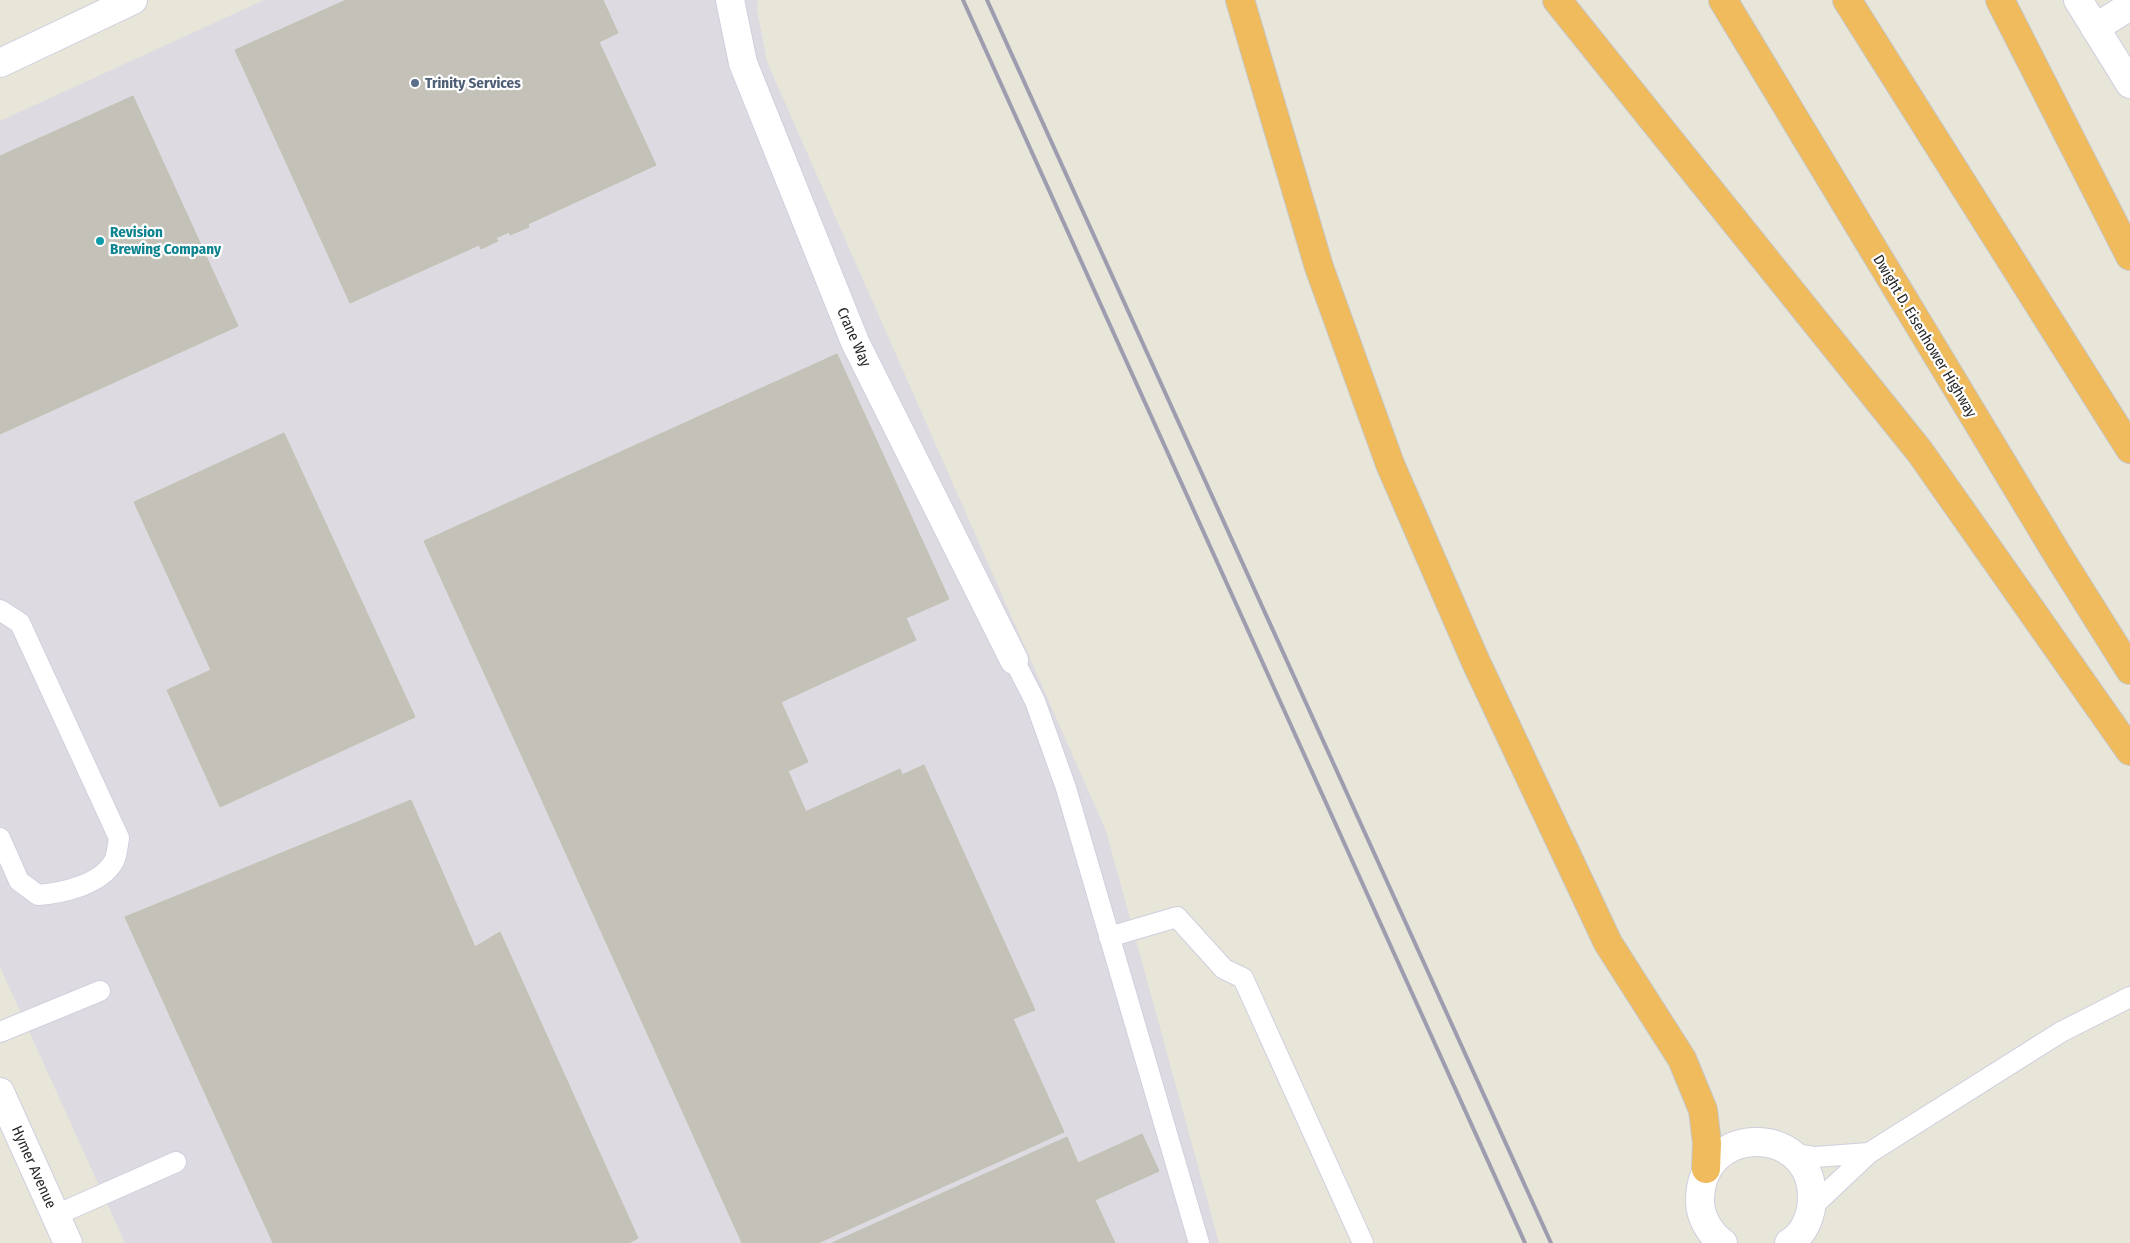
<svg xmlns="http://www.w3.org/2000/svg" width="2130" height="1243" font-family="'Fira Sans Condensed',sans-serif">
<style>
.industrial{fill:#dddae1}
.building{fill:#c4c1b9;stroke:#c3c1b3}
.lines{fill:none;stroke-linecap:round;stroke-linejoin:round}
.service-casing{stroke:#cfcfdf;stroke-width:22}
.minor-casing{stroke:#cfcfdf;stroke-width:30}
.tertiary-casing{stroke:#cfcfdf;stroke-width:30}
.secondary-casing{stroke:#cfcfdf;stroke-width:30}
.motorway-casing{stroke:#c7c7c7;stroke-width:30}
.service{stroke:#fff;stroke-width:20}
.minor{stroke:#fff;stroke-width:28}
.tertiary{stroke:#fff;stroke-width:28}
.secondary{stroke:#fff;stroke-width:28}
.motorway{stroke:#efbb5d;stroke-width:28}
.rail{stroke:#9e9db0;stroke-width:4}
.service-dot{fill:#5c6f8a;stroke:#fff;stroke-width:2}
.culture-dot{fill:#0f9aa8;stroke:#fff;stroke-width:2}
.labels{text-anchor:middle;dominant-baseline:central;stroke-width:4.5;stroke-linejoin:round;paint-order:stroke}
.service-label{font-size:15px;font-weight:bold;fill:#4e5e75;stroke:#fff;text-anchor:start}
.culture-label{font-size:15px;font-weight:bold;fill:#0d838f;stroke:#fff;text-anchor:start}
.street-label{font-size:15px;fill:#272727;stroke:#fff}
</style>
<rect width="100%" height="100%" fill="#e8e5d9"/>
<path class="industrial" d="M 264,0 L 758,0 L 757,9 L 767,62 L 1106,831 L 1219,1243 L 125,1243 L 0,967 L 0,121 Z"/>
<g class="building">
<path d="M 346,0 L 603,0 L 618,33 L 599,42 L 656,165 L 528,224 L 529,227 L 510,235 L 509,232 L 496,238 L 498,241 L 481,249 L 479,245 L 350,303 L 235,50 Z"/>
<path d="M 133,96 L 238,326 L 0,434 L 0,156 Z"/>
<path d="M 837,354 L 949,599 L 906,618 L 916,640 L 781,702 L 754,693 L 537,789 L 424,541 Z"/>
<path d="M 284,433 L 415,717 L 220,807 L 167,690 L 211,670 L 134,502 Z"/>
<path d="M 754,693 L 781,702 L 808,762 L 788,771 L 806,812 L 591,909 L 537,789 Z"/>
<path d="M 924,765 L 1035,1010 L 1013,1019 L 1064,1132 L 818,1243 L 742,1243 L 591,909 L 900,769 L 902,775 Z"/>
<path d="M 411,800 L 475,947 L 500,932 L 638,1238 L 629,1243 L 273,1243 L 125,917 Z"/>
<path d="M 1142,1134 L 1159,1171 L 1095,1200 L 1115,1243 L 832,1243 L 1067,1137 L 1078,1163 Z"/>
</g>
<g class="lines">
<g class="service-casing">
<g id="service">
<path d="M 0,610 L 20,623 L 119,838 C 118,844 117,855 114,861 C 101,885 62,893 38,895 L 19,881 L 0,838"/>
<path d="M 1014,660 L 1035,701 L 1066,788 L 1199,1243"/>
<path d="M 1109,937 L 1177,917 L 1224,969 L 1243,978 L 1363,1243"/>
<path d="M 0,1032 L 100,991"/>
<path d="M 1791,1153 L 1815,1157 L 1869,1153"/>
<path d="M 1812,1207 L 1869,1153 L 2061,1032 L 2130,997"/>
<path d="M 56,1215 L 176,1162"/>
</g>
</g>
<g class="minor-casing">
<g id="minor">
<path d="M 730,0 L 743,63 L 855,342 L 1014,660"/>
<path d="M 2078,0 L 2130,84"/>
<path d="M 2095,28 L 2130,6"/>
<path d="M 0,1092 L 68,1243"/>
</g>
</g>
<g class="tertiary-casing">
<path id="tertiary" d="M 1723,1243 C 1710,1234 1700,1217 1700,1201 C 1700,1122 1812,1124 1812,1197 C 1812,1214 1805,1234 1789,1243"/>
</g>
<g class="secondary-casing">
<path id="secondary" d="M 0,63 L 133,0"/>
</g>
<g class="motorway-casing">
<g id="motorway">
<path d="M 1240,0 L 1319,267 L 1390,464 L 1475,660 L 1608,943 L 1682,1059 L 1703,1110 L 1707,1143 L 1706,1169"/>
<path d="M 1557,0 L 1920,452 L 2130,751"/>
<path d="M 1723,0 L 2056,552 L 2130,670"/>
<path d="M 1847,0 L 2130,449"/>
<path d="M 2000,0 L 2130,256"/>
</g>
</g>
<use href="#service" class="service"/>
<use href="#minor" class="minor"/>
<use href="#tertiary" class="tertiary"/>
<use href="#secondary" class="secondary"/>
<use href="#motorway" class="motorway"/>
<g class="rail">
<path d="M 963,0 L 1525,1243"/>
<path d="M 987,0 L 1551,1243"/>
</g>
</g>
<circle class="service-dot" cx="415" cy="83" r="5"/>
<circle class="culture-dot" cx="100" cy="241" r="5"/>
<g class="labels">
<g class="service-label">
<text x="425" y="83">Trinity Services</text>
</g>
<g class="culture-label">
<text x="110" y="232">Revision<tspan x="110" dy="17">Brewing Company</tspan></text>
</g>
<g class="street-label">
<text transform="translate(1925 336) rotate(59)">Dwight D. Eisenhower Highway</text>
<text transform="translate(854 337) rotate(66)">Crane Way</text>
<text transform="translate(34 1167) rotate(66)">Hymer Avenue</text>
</g>
</g>
</svg>
